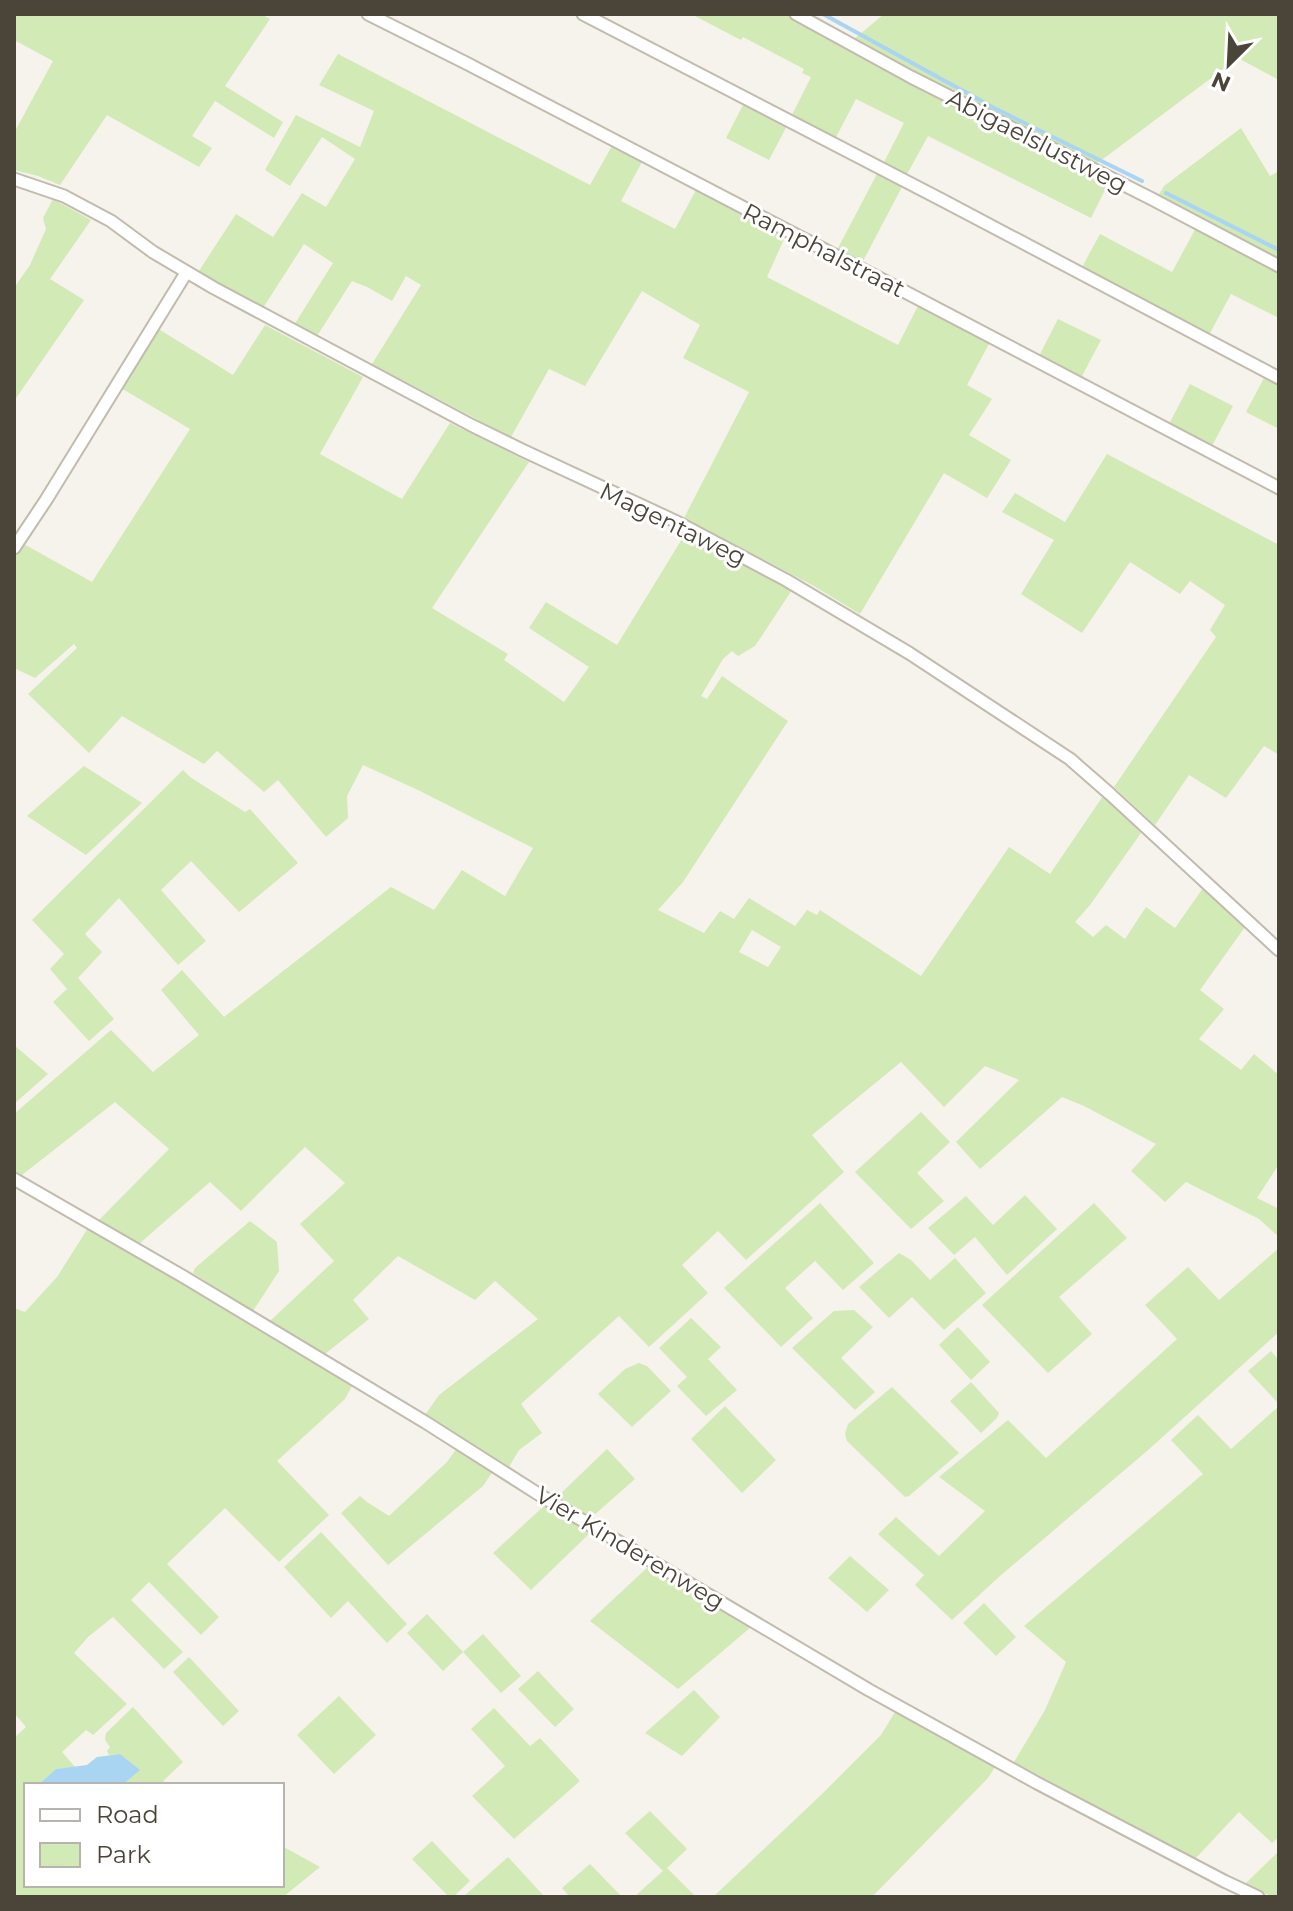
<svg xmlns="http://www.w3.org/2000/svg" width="1293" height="1911" font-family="Montserrat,sans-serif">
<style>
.green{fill:#d2eab5;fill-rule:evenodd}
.water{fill:#a9d4f2}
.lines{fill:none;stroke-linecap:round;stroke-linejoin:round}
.stream{stroke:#a9d4f2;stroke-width:4}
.minor-casing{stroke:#c2bbae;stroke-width:15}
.minor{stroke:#fff;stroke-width:11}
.labels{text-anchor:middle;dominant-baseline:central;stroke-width:6;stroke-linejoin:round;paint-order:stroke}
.street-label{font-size:24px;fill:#4b4439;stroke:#fff}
</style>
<rect width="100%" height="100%" fill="#f6f3ec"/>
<g class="green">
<path d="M 14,14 L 261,14 L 270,19 L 225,86 L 283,122 L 274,138 L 215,101 L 192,136 L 212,148 L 199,167 L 107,115 L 60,185 L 38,176 L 14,170 L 14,133 L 53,61 L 14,40 Z"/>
<path d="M 691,14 L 788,14 L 1109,182 L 1091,218 L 928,136 L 906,176 L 883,164 L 904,123 L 856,99 L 835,139 L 791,117 L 811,77 L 802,73 L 804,69 L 743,37 L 741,40 Z"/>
<path d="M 884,14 L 1279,14 L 1279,80 L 1238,58 L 1095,165 L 916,75 L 853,40 Z"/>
<path d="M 338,54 L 590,185 L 612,146 L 642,162 L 621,201 L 675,229 L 696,190 L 785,237 L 767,277 L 898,345 L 919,304 L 990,342 L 967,385 L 992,399 L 969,435 L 1011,460 L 987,498 L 944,473 L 860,614 L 812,585 L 684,518 L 749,392 L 683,358 L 700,325 L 642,291 L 585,386 L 549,369 L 511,437 L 372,364 L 421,285 L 406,276 L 392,301 L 367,287 L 352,281 L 317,336 L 294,325 L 333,263 L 304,244 L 263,308 L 197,274 L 236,214 L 273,237 L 302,193 L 326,207 L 355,159 L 322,137 L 290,186 L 265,170 L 296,115 L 360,147 L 374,111 L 319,85 Z"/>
<path d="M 745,101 L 788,124 L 769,160 L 726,138 Z"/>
<path d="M 1241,128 L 1270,176 L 1279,171 L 1279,261 L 1158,196 L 1164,186 Z"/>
<path d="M 878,172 L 903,185 L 862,263 L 837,250 Z"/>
<path d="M 53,199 L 91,220 L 50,279 L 84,300 L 14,401 L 14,288 L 30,265 L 46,229 L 43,218 Z"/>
<path d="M 1197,226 L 1279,270 L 1279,318 L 1231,294 L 1209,335 L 1081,269 L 1100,234 L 1172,272 Z"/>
<path d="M 1058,319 L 1101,340 L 1081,378 L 1039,356 Z"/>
<path d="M 265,325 L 363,377 L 320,454 L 402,499 L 450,423 L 529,462 L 432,608 L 508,654 L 504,660 L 564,702 L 589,667 L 529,628 L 546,602 L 617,645 L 685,534 L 792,590 L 755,646 L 738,656 L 732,651 L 723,659 L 701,696 L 707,699 L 722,676 L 788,721 L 683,882 L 658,910 L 704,933 L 720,911 L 734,919 L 749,898 L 795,926 L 807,910 L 817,915 L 820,910 L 921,976 L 1009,847 L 1050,874 L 1103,796 L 1141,833 L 1090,905 L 1075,922 L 1093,937 L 1106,925 L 1125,939 L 1146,907 L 1175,928 L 1203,888 L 1245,927 L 1200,990 L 1224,1009 L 1199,1039 L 1241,1070 L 1254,1054 L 1279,1075 L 1278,1092 L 1279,1094 L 1279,1164 L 1257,1198 L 1279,1209 L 1279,1237 L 1259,1219 L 1186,1182 L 1165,1202 L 1131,1171 L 1156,1144 L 1084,1106 L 1062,1097 L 980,1169 L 956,1142 L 1019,1080 L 985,1066 L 944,1107 L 901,1062 L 812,1135 L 844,1172 L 746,1260 L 718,1231 L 682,1265 L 708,1293 L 649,1347 L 619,1316 L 521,1404 L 542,1433 L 519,1450 L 509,1467 L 425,1415 L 439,1395 L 538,1319 L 495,1281 L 475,1300 L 398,1256 L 353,1300 L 369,1319 L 325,1354 L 270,1321 L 334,1261 L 300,1224 L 345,1183 L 305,1147 L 241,1211 L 210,1182 L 139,1244 L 99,1220 L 169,1149 L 115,1102 L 22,1175 L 14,1171 L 14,1114 L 111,1030 L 153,1072 L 199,1035 L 161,990 L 182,970 L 224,1017 L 391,887 L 434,910 L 462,870 L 505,896 L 533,848 L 418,790 L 363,765 L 347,796 L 348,818 L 326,837 L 278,780 L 264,792 L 217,751 L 204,764 L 122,716 L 89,753 L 28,694 L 77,648 L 74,644 L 35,678 L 14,668 L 14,555 L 22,543 L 92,582 L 190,429 L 121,388 L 157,328 L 233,375 ZM 752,930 L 781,947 L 768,967 L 739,952 Z"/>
<path d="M 1265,376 L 1279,383 L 1279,429 L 1246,412 Z"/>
<path d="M 1190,384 L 1233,406 L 1212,446 L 1169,424 Z"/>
<path d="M 1107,454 L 1279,545 L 1279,755 L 1264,746 L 1226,798 L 1189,775 L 1155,825 L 1114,787 L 1216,637 L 1210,630 L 1225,605 L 1190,581 L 1180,594 L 1130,562 L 1082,633 L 1021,594 L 1054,540 L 1002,512 L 1015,493 L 1065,522 Z"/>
<path d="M 84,766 L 142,803 L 86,855 L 27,816 Z"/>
<path d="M 183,770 L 190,777 L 245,812 L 250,809 L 298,863 L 239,912 L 191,861 L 161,890 L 206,941 L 178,965 L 119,898 L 85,934 L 102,952 L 78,978 L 114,1019 L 89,1041 L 53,1002 L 67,989 L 50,969 L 64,954 L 32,920 Z"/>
<path d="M 14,1045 L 48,1074 L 14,1104 Z"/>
<path d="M 921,1112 L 950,1142 L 917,1173 L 944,1201 L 911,1229 L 855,1172 Z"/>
<path d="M 1025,1195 L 1057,1229 L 1007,1275 L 975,1237 L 954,1255 L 928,1228 L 966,1196 L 993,1225 Z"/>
<path d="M 820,1203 L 874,1263 L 843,1290 L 815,1261 L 785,1288 L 813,1318 L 781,1347 L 724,1288 Z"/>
<path d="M 1094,1203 L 1127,1238 L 1059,1297 L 1092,1334 L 1048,1373 L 982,1305 Z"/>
<path d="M 250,1221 L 277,1242 L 279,1271 L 253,1311 L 193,1273 L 195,1268 Z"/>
<path d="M 88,1228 L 352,1386 L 345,1399 L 277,1461 L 329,1515 L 279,1562 L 225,1508 L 167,1564 L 219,1617 L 201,1635 L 149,1582 L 131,1600 L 183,1652 L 164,1669 L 113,1617 L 88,1637 L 74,1653 L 127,1704 L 93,1735 L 86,1730 L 62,1752 L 75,1767 L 56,1769 L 38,1785 L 26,1785 L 26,1885 L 282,1885 L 282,1846 L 320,1867 L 283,1897 L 14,1897 L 14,1738 L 26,1727 L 14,1713 L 14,1308 L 25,1312 L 57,1277 Z"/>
<path d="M 1279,1248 L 1279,1332 L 1147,1451 L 1000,1576 L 952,1620 L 915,1585 L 924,1575 L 878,1534 L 896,1517 L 939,1556 L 985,1511 L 939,1477 L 1008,1420 L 1046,1458 L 1177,1339 L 1145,1305 L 1188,1267 L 1219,1300 Z"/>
<path d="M 899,1253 L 911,1260 L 930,1280 L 955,1258 L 986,1293 L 944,1330 L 912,1297 L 889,1318 L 859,1287 Z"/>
<path d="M 854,1310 L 873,1327 L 841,1358 L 875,1392 L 855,1410 L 792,1348 L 834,1311 Z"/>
<path d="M 691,1318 L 721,1347 L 708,1359 L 737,1390 L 706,1416 L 677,1386 L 687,1377 L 659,1348 Z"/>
<path d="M 958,1327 L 990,1362 L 971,1380 L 939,1345 Z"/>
<path d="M 1271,1351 L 1279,1360 L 1279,1404 L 1248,1371 Z"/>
<path d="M 639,1363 L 647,1366 L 671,1391 L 632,1427 L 598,1394 L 625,1369 Z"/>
<path d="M 971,1382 L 999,1413 L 997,1418 L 981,1433 L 950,1401 Z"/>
<path d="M 892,1387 L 959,1453 L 909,1496 L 905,1497 L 847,1441 L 845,1434 L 848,1424 Z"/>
<path d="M 725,1406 L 776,1460 L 742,1493 L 691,1439 Z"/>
<path d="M 1279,1406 L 1279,1837 L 1272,1843 L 1239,1812 L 1195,1859 L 1014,1762 L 1045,1710 L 1066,1662 L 1024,1626 L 1203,1474 L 1171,1440 L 1198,1415 L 1231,1449 Z"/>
<path d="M 457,1448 L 493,1471 L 483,1486 L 388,1565 L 341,1513 L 360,1496 L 367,1502 L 389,1516 L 447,1462 Z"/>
<path d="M 607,1449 L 635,1479 L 593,1516 L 589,1516 L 556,1498 Z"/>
<path d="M 545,1505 L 591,1532 L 531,1590 L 493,1553 Z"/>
<path d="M 321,1532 L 407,1624 L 387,1643 L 348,1601 L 331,1618 L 284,1567 Z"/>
<path d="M 850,1556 L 889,1590 L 867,1612 L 828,1578 Z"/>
<path d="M 649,1566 L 751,1627 L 678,1689 L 590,1621 Z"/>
<path d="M 984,1603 L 1016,1637 L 996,1656 L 963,1623 Z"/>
<path d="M 427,1614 L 463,1652 L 483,1634 L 521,1676 L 501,1693 L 463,1652 L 443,1671 L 407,1633 Z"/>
<path d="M 189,1657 L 239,1711 L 223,1726 L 173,1672 Z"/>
<path d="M 538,1671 L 574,1709 L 555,1727 L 518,1689 Z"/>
<path d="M 694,1690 L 720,1717 L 682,1756 L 645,1733 Z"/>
<path d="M 339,1696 L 376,1735 L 334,1774 L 297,1735 Z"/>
<path d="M 133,1707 L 183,1762 L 163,1781 L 169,1785 L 122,1785 L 139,1770 L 120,1754 L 109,1755 L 107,1751 L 110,1747 L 105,1740 L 106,1733 Z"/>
<path d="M 494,1708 L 530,1746 L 540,1738 L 580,1781 L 514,1839 L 472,1796 L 505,1766 L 471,1729 Z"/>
<path d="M 895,1712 L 995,1767 L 988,1778 L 872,1897 L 713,1897 L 822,1794 L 881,1735 Z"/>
<path d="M 650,1811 L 687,1849 L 667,1868 L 696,1897 L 634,1897 L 663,1871 L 625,1833 Z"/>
<path d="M 432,1841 L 470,1881 L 453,1897 L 449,1897 L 412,1859 Z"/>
<path d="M 1279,1851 L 1279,1897 L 1273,1897 L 1247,1886 L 1246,1883 Z"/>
<path d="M 508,1857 L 543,1895 L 540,1897 L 463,1897 Z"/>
<path d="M 590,1864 L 622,1897 L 570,1897 L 562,1888 Z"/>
</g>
<path class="water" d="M 120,1754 L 140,1770 L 122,1785 L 38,1785 L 56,1769 L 87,1765 L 97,1757 Z"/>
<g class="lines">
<g class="stream">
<path d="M 823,14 L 996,109 L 1142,181"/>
<path d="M 1166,193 L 1279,250"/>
</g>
<g class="minor-casing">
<g id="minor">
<path d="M 368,14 L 466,63 L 873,275 L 1279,488"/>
<path d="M 583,14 L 942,200 L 1279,378"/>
<path d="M 796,14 L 911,77 L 1152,199 L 1279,266"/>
<path d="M 14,179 L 64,196 L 111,221 L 153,252 L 214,288 L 471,425 L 524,451 L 677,522 L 786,580 L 909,653 L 1070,759 L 1110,794 L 1279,950"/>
<path d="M 14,548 L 46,500 L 186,273"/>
<path d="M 14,1179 L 184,1277 L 425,1422 L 543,1497 L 869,1690 L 1037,1783 L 1224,1881 L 1258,1897"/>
</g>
</g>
<use href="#minor" class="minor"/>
</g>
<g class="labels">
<g class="street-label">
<text transform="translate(1037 141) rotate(27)">Abigaelslustweg</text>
<text transform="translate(824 250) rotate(27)">Ramphalstraat</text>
<text transform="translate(673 524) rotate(26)">Magentaweg</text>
<text transform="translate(630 1548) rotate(31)">Vier Kinderenweg</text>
</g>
</g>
<rect width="1293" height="1911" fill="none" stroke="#4b4439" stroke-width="32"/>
<rect x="24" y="1783" width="260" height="104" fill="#ffffff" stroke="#b7b4b0" stroke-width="2"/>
<rect x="40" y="1809" width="40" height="12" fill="#ffffff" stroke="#b7b4b0" stroke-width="2"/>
<text x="96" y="1823" font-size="24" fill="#4b4439">Road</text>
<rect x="40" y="1843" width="40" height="24" fill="#d2eab5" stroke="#b7b4b0" stroke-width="2"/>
<text x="96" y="1863" font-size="24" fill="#4b4439">Park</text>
<g transform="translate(1229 64) rotate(204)" stroke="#ffffff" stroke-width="6" paint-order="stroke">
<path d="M0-6L14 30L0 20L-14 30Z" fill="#4b4439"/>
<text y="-12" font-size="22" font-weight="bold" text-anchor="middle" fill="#4b4439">N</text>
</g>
</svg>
